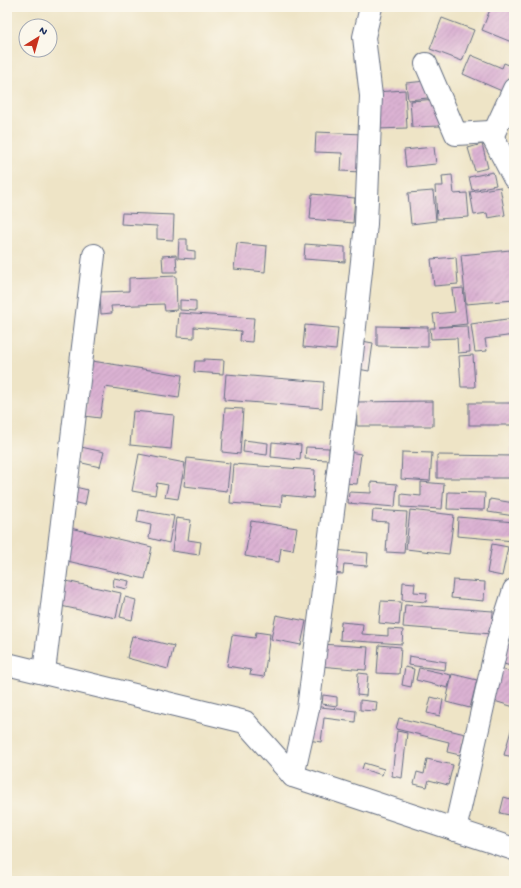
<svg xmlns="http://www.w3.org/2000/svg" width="521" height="888" font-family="'Gochi Hand',sans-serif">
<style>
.building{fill:url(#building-hatch)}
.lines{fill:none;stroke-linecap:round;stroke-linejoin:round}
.minor-casing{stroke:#656e82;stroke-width:24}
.minor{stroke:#fff;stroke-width:22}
</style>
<defs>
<pattern id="building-hatch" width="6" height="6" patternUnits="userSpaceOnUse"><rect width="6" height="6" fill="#dcb2d3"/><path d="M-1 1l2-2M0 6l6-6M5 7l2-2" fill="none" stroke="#bc99b8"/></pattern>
</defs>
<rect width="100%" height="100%" fill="#fbf7ec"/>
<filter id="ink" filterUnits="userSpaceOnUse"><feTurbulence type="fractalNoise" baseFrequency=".025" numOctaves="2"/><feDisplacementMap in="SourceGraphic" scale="8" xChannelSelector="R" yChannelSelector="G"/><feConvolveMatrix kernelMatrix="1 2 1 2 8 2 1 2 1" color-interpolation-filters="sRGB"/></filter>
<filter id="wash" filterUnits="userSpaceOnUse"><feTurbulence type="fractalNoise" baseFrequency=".012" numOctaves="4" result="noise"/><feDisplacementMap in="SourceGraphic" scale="16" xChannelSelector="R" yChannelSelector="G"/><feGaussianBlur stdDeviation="0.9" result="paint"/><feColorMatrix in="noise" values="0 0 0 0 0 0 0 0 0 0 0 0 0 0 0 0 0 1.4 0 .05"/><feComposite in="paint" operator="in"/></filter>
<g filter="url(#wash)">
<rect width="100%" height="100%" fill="#eee4c6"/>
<g id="blocks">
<g class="building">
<path d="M 491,7 L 507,7 L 514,10 L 514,43 L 482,30 Z"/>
<path d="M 442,18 L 474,30 L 462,61 L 430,49 Z"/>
<path d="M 471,55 L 502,68 L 504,63 L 514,67 L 504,92 L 463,74 Z"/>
<path d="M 426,81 L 428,98 L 408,100 L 406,83 Z"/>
<path d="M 405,90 L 407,128 L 377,129 L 375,92 Z"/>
<path d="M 438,99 L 440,126 L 412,127 L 410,101 Z"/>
<path d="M 316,132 L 363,134 L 361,172 L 341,171 L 342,153 L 315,152 Z"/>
<path d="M 482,144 L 488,168 L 475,171 L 468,148 Z"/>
<path d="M 434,147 L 436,164 L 406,167 L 404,150 Z"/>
<path d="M 493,172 L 496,185 L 472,190 L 469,177 Z"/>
<path d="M 452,175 L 454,194 L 467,193 L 469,217 L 437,219 L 435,186 L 443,186 L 442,176 Z"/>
<path d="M 500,187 L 505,215 L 488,218 L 487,213 L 474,215 L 470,192 Z"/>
<path d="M 433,191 L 436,221 L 411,224 L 408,193 Z"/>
<path d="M 312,194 L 355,198 L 353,223 L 310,219 Z"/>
<path d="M 122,213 L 174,215 L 173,240 L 157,239 L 157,226 L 121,224 Z"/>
<path d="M 179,239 L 187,239 L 187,250 L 195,251 L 195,259 L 178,258 Z"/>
<path d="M 237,243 L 267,246 L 265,272 L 234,269 Z"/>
<path d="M 305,244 L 345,247 L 345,262 L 304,259 Z"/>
<path d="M 511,244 L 514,244 L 514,265 L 513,265 Z"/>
<path d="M 510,250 L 514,300 L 466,304 L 461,255 Z"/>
<path d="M 176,255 L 177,272 L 163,272 L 162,256 Z"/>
<path d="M 456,257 L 458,284 L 434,286 L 431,259 Z"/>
<path d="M 176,276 L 177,310 L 165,311 L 164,304 L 111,306 L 112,313 L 101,314 L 100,292 L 129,291 L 129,278 Z"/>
<path d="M 463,288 L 467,324 L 439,327 L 468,326 L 470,352 L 458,353 L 457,338 L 431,339 L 430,328 L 435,328 L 433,314 L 455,312 L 452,289 Z"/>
<path d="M 180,300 L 196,301 L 196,311 L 180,310 Z"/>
<path d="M 179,313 L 254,318 L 252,342 L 240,341 L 241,331 L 194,327 L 194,338 L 177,337 Z"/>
<path d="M 514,318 L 514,335 L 485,339 L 487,351 L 475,352 L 471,324 Z"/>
<path d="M 305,325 L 338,328 L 336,350 L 303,347 Z"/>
<path d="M 377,326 L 428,327 L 428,347 L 377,346 Z"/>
<path d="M 362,341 L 373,343 L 369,371 L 358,369 Z"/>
<path d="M 473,355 L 475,387 L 461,387 L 459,356 Z"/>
<path d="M 204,359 L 224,360 L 223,374 L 194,372 L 195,361 L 204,361 Z"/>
<path d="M 92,361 L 182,375 L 179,398 L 105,387 L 100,418 L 84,416 Z"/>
<path d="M 226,374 L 324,382 L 322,408 L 224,400 Z"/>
<path d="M 433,401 L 433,426 L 357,426 L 356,402 Z"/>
<rect x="469" y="403" width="45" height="22"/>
<path d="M 225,408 L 243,409 L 240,454 L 222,452 Z"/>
<path d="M 133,411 L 174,415 L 171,449 L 130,445 Z"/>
<rect x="511" y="434" width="3" height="20"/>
<path d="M 244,440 L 268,443 L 267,455 L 243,452 Z"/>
<path d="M 272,442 L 301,445 L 300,460 L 271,457 Z"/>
<path d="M 81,447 L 104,452 L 100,467 L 78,462 Z"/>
<path d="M 306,447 L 329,448 L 329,460 L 305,459 Z"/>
<path d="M 349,452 L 361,454 L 357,484 L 344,483 Z"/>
<path d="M 402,452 L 432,453 L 430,481 L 401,479 Z"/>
<path d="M 139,454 L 185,463 L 178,499 L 165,497 L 168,485 L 157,483 L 155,495 L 132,491 Z"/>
<path d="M 437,455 L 514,456 L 514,478 L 437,478 Z"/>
<path d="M 187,458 L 230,463 L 227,491 L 184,486 Z"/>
<path d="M 233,464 L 315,470 L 313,498 L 282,495 L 281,507 L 230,503 Z"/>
<path d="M 371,482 L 397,484 L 395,507 L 348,503 L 349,492 L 371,493 Z"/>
<path d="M 421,482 L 444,484 L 442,509 L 401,507 L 401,494 L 421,496 Z"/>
<path d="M 75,487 L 88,490 L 85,505 L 72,502 Z"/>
<path d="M 448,492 L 485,493 L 484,510 L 447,509 Z"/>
<path d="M 490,499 L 514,503 L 514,516 L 488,512 Z"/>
<path d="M 139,510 L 174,516 L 169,543 L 149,538 L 151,525 L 137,522 Z"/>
<path d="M 373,510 L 407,512 L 404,553 L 386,552 L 388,522 L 372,521 Z"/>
<path d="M 410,510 L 454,515 L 449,554 L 406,549 Z"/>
<path d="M 458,517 L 514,522 L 514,541 L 457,536 Z"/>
<path d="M 176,518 L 191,520 L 188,540 L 201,542 L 199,555 L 172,551 Z"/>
<path d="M 251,521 L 297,528 L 293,550 L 281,548 L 279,562 L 245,556 Z"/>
<path d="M 70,528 L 152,547 L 145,579 L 63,560 Z"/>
<path d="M 492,544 L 508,547 L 502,576 L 487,573 Z"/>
<path d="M 333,550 L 368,553 L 367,566 L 344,564 L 343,574 L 331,573 Z"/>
<path d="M 114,578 L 129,581 L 127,589 L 113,586 Z"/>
<path d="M 453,580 L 485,582 L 484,601 L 451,598 Z"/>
<path d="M 66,581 L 121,593 L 116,618 L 61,606 Z"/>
<path d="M 403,582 L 415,583 L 414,592 L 427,593 L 426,602 L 402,600 Z"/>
<path d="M 125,597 L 136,600 L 132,620 L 120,617 Z"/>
<path d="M 381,601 L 401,602 L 399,625 L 379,623 Z"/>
<path d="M 405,605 L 493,611 L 492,634 L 403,627 Z"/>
<path d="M 276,615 L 306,621 L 301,645 L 271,639 Z"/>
<path d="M 341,622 L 363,624 L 362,634 L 388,636 L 388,629 L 403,630 L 402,644 L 340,640 Z"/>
<path d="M 256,632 L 270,634 L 264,677 L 250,675 L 251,670 L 227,666 L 232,635 L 255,638 Z"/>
<path d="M 132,636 L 174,646 L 168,669 L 127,658 Z"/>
<path d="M 502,637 L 514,641 L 514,667 L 494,661 Z"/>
<path d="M 320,644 L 368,647 L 366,670 L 319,666 Z"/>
<path d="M 379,645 L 401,647 L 399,674 L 377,673 Z"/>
<path d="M 409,656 L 446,662 L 445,670 L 408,665 Z"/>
<path d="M 405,667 L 414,669 L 411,687 L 402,685 Z"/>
<path d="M 495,667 L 514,673 L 514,707 L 491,700 Z"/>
<path d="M 419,668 L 451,675 L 448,688 L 416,680 Z"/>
<path d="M 358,673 L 368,674 L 366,696 L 357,695 Z"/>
<path d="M 452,674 L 477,680 L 470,708 L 446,702 Z"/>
<path d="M 323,695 L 337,697 L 337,706 L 322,704 Z"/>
<path d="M 431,697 L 443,700 L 440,716 L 427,713 Z"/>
<path d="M 360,700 L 377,702 L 376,711 L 360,710 Z"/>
<path d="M 312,706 L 356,711 L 355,722 L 324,718 L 321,742 L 308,740 Z"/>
<path d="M 399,718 L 465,734 L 460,755 L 447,752 L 449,742 L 396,729 Z"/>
<path d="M 514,720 L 514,757 L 504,755 Z"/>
<path d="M 397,731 L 407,733 L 402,778 L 392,776 Z"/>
<path d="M 427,759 L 453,765 L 448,785 L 429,780 L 427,787 L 414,784 L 417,772 L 424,774 Z"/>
<path d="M 364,763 L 384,769 L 382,775 L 362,769 Z"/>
<path d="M 504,797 L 514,800 L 514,816 L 500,813 Z"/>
</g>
</g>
</g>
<g filter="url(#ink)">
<use href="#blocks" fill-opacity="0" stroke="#656e82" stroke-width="1"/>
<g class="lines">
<g class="minor-casing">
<g id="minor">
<path d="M 426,64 L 456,134 L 490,132 L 514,178"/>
<path d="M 492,137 L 514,89"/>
<path d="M 7,664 L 245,722 L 293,776 L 514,849"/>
<path d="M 44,672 L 94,255"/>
<path d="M 293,776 L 308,709 L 347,401 L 366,224 L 371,96 L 364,37 L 371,7"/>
<path d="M 455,830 L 498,640 L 514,590"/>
</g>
</g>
<use href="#minor" class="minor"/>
</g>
</g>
<rect width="521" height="888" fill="none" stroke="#fbf7ec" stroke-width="24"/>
<g transform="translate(38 38) rotate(37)"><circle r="19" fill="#fbf7ec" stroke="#a1a7b3"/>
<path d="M0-3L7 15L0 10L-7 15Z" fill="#c8321e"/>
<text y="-6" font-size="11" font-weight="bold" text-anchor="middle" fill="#1b2f5e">N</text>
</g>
</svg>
